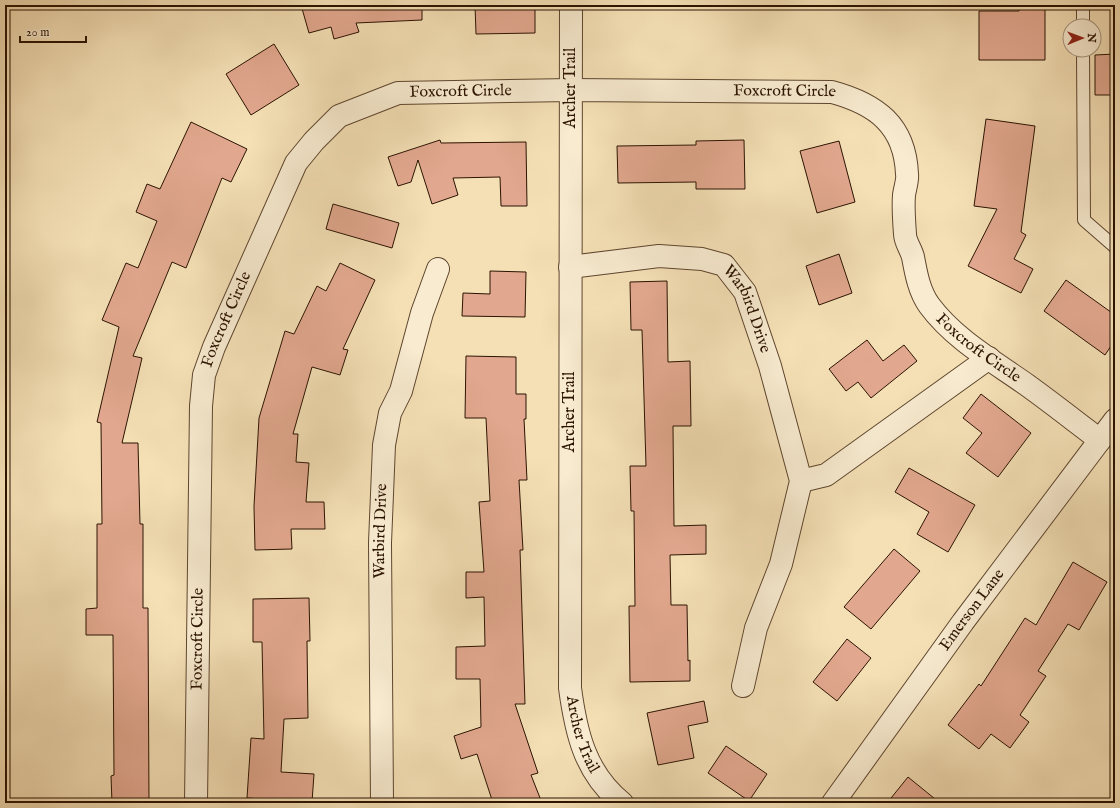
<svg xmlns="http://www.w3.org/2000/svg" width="1120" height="808" font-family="'IM FELL English',serif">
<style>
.building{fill:#e2a88f;stroke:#2b1301}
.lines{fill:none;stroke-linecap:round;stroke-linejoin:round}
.service-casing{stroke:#5e462e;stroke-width:14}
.minor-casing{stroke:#5e462e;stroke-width:24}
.service{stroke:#f8ebd0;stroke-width:12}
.minor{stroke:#f8ebd0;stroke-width:22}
.labels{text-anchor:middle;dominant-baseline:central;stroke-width:3;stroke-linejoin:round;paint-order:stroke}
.street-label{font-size:16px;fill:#2b1301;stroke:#f8ebd0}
</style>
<rect width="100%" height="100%" fill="#f5e0b6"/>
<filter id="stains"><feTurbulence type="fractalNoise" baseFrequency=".005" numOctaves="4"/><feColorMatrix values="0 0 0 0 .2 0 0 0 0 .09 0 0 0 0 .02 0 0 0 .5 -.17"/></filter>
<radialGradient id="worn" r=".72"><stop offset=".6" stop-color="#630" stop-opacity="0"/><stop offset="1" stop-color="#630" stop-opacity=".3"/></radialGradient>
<g class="building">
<path d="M 301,5 L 422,5 L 422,20 L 356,23 L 359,32 L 334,39 L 331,27 L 309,33 Z"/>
<path d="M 475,5 L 535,5 L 535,33 L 476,34 Z"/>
<path d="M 1019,5 L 1045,5 L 1045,60 L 979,60 L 979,11 L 1019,11 Z"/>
<path d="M 274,44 L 299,85 L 251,115 L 226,74 Z"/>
<path d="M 1115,54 L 1115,95 L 1095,95 L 1095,55 Z"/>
<path d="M 986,119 L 1035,126 L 1021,232 L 1026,235 L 1014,259 L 1033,269 L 1021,293 L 968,266 L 997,209 L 974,206 Z"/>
<path d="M 191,122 L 247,149 L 231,182 L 222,178 L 186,268 L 172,262 L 133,356 L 142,358 L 122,443 L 138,443 L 140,524 L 143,524 L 143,608 L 148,608 L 149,803 L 112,803 L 111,776 L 114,775 L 113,635 L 86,635 L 86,609 L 97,608 L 97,524 L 102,524 L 101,423 L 97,422 L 119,327 L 102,320 L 126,263 L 138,268 L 157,221 L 136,212 L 147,184 L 160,189 Z"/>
<path d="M 440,140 L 441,143 L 526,142 L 527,206 L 501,206 L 500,177 L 453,178 L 458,195 L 432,204 L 418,160 L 411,182 L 398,186 L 388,157 Z"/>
<path d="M 744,140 L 745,189 L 696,189 L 696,182 L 618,183 L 617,146 L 696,145 L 696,141 Z"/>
<path d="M 839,141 L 855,202 L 817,213 L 800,151 Z"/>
<path d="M 333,204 L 399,223 L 392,248 L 326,229 Z"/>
<path d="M 839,254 L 852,293 L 819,305 L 806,266 Z"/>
<path d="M 340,263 L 375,280 L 343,349 L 348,350 L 340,375 L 312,367 L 293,434 L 298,434 L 296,462 L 309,463 L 306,502 L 324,502 L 325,529 L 291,529 L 292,549 L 255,550 L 254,506 L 259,418 L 285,331 L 294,334 L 317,286 L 326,291 Z"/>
<path d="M 490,271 L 526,272 L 525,317 L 462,316 L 463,293 L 490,294 Z"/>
<path d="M 1066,280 L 1115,315 L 1115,340 L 1105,355 L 1044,311 Z"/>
<path d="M 667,281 L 668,362 L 690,361 L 691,426 L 673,426 L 674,526 L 706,525 L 706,554 L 670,555 L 671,605 L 687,605 L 688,661 L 690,660 L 690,681 L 630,682 L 629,606 L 635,606 L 634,511 L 631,511 L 630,466 L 646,466 L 642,330 L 631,330 L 630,282 Z"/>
<path d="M 867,340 L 883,361 L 904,345 L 917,361 L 871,398 L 858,382 L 846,391 L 829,369 Z"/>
<path d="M 466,356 L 516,357 L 516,394 L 526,394 L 526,419 L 524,419 L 527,480 L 519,480 L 523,550 L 520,550 L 525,704 L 515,704 L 538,773 L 531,775 L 542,803 L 493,803 L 477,754 L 461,759 L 454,736 L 481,727 L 480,679 L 456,679 L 456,647 L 485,646 L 484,597 L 466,598 L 466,572 L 484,572 L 479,502 L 490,501 L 486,418 L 465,418 Z"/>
<path d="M 981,394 L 1031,433 L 998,477 L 966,453 L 982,433 L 963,418 Z"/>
<path d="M 909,468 L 975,505 L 948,552 L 917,534 L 929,512 L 895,492 Z"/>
<path d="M 894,549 L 920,571 L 871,629 L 844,607 Z"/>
<path d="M 1073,562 L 1107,582 L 1079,630 L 1068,624 L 1038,671 L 1046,676 L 1020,715 L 1029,722 L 1010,748 L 991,734 L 979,749 L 948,725 L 979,684 L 981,686 L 1025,618 L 1036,625 Z"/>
<path d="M 309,598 L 310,641 L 307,641 L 308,718 L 284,719 L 281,772 L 314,774 L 312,802 L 247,798 L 251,738 L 264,739 L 262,642 L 253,642 L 253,599 Z"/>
<path d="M 847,639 L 871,658 L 837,701 L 813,682 Z"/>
<path d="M 704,701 L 708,722 L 688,726 L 694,758 L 658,765 L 647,713 Z"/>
<path d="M 726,746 L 767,774 L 749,801 L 708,773 Z"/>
<path d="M 908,777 L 940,803 L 887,803 Z"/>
</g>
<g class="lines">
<g class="service-casing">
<g id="service">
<path d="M 1083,5 L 1083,26"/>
<path d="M 1083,50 L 1084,220 L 1115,247"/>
</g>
</g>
<g class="minor-casing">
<g id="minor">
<path id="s1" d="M 571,5 L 570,688 C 576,733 585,773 622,803"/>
<path id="s2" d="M 570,267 L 659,256 L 702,259 L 724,265 L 745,292 L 770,366 L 801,481 L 781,564 L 756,628 L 743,686"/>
<path d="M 801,481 L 826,475 L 989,358"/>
<path id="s3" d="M 196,803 L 201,406 L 204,375 L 214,347 L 296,163 L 314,141 L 339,116 L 398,93 L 571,90 L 832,92 C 876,104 905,125 907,174 C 908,180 905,188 904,195 C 903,207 904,221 905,234 C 905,242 911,249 913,257 C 916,273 919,291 929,305 C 954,339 993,361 1027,385 C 1052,403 1076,422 1100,440"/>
<path id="s4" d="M 382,803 L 380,543 L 384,445 L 390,413 L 401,391 L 422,313 L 438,269"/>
<path id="s5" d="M 833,803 L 963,622 L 1115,420"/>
</g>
</g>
<use href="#service" class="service"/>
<use href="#minor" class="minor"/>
</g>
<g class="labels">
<g class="street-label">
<text transform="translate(571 88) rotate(-90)">Archer Trail</text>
<text stroke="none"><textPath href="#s3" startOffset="849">Foxcroft Circle</textPath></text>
<text stroke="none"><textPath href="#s3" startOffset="1173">Foxcroft Circle</textPath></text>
<text stroke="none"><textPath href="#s2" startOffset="206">Warbird Drive</textPath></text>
<text stroke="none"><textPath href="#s3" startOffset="488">Foxcroft Circle</textPath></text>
<text stroke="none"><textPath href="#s3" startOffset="1543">Foxcroft Circle</textPath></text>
<text transform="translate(570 412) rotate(-90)">Archer Trail</text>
<text stroke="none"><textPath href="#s4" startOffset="272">Warbird Drive</textPath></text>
<text stroke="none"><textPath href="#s5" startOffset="238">Emerson Lane</textPath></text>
<text stroke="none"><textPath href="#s3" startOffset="164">Foxcroft Circle</textPath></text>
<text stroke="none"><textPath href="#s1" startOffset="731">Archer Trail</textPath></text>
</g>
</g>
<rect width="1120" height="808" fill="none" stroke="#f5e0b6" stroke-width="20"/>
<rect x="6" y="6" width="1108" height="796" fill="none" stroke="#2b1301" stroke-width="2"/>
<rect x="10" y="10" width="1100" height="788" fill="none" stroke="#2b1301"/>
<g transform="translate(1082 38) rotate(89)"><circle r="19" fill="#f8ebd0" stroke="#a6957d"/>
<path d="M0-3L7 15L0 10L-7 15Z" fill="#8f2418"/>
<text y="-6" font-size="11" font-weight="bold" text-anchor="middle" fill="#2b1301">N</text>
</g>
<path d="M20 36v6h66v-6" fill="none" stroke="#2b1301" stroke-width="2"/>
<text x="26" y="36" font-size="12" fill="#2b1301" stroke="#f8ebd0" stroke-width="3" paint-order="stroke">20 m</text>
<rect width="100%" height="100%" filter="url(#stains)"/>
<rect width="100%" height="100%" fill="url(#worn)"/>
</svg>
